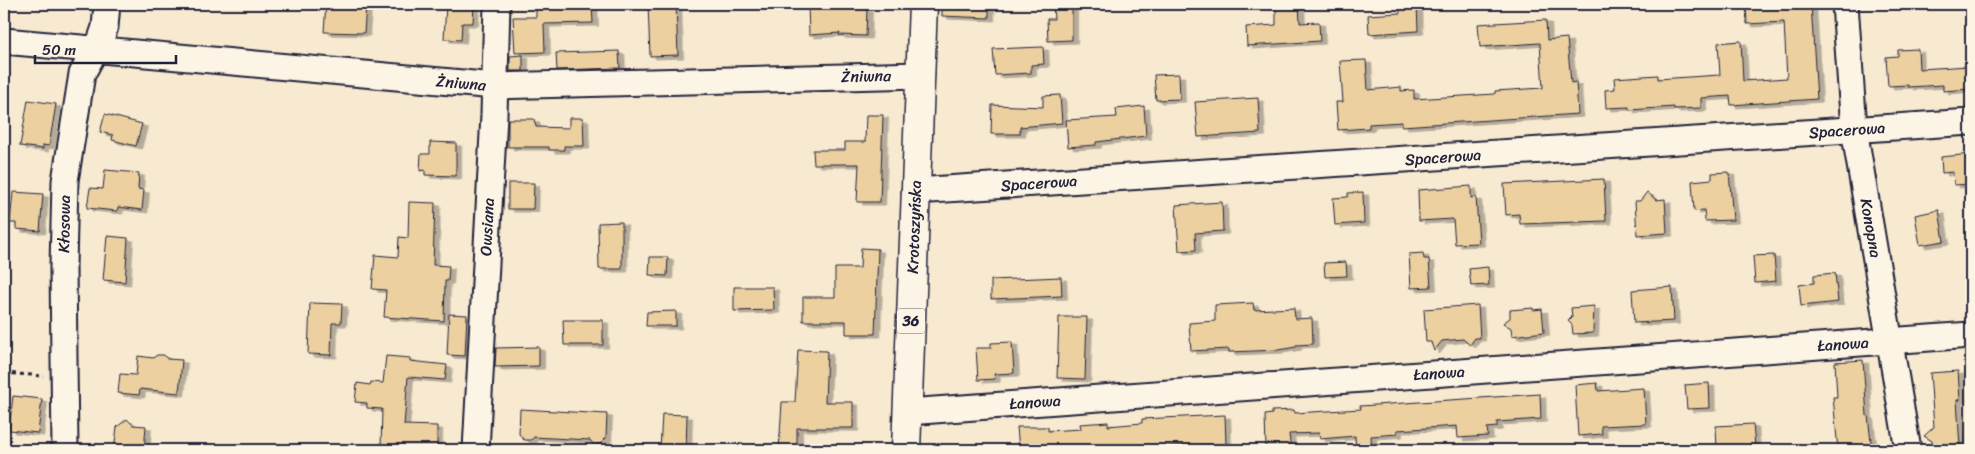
<svg xmlns="http://www.w3.org/2000/svg" width="1975" height="454" font-family="Sriracha,sans-serif">
<style>
.building{fill:#ecd0a0;stroke:#22223b;filter:url(#shadow)}
.lines{fill:none;stroke-linecap:round;stroke-linejoin:round}
.minor-casing{stroke:#22223b;stroke-width:29}
.major-casing{stroke:#22223b;stroke-width:31}
.path{stroke:#22223b;stroke-width:3;stroke-dasharray:4 4;stroke-linecap:butt}
.minor{stroke:#fcf5e5;stroke-width:25}
.major{stroke:#fcf5e5;stroke-width:28}
.labels{text-anchor:middle;dominant-baseline:central;stroke-width:5;stroke-linejoin:round;paint-order:stroke}
.shield{fill:#fcf5e5;stroke:#63616e;stroke-width:1}
.shield-label{font-size:15px;font-weight:bold;fill:#22223b}
.street-label{font-size:16px;fill:#22223b;stroke:#fcf5e5}
</style>
<defs>
<filter id="shadow"><feDropShadow dx="5.5" dy="3" stdDeviation="0" flood-color="#0004"/></filter>
</defs>
<rect width="100%" height="100%" fill="#f7ead0"/>
<filter id="ink" filterUnits="userSpaceOnUse"><feTurbulence type="fractalNoise" baseFrequency=".02" numOctaves="2"/><feDisplacementMap in="SourceGraphic" scale="10" xChannelSelector="R" yChannelSelector="G"/><feConvolveMatrix kernelMatrix="1 2 1 2 8 2 1 2 1" color-interpolation-filters="sRGB"/></filter>
<g filter="url(#ink)">
<g class="building">
<path d="M 326,4 L 366,4 L 364,33 L 324,32 Z"/>
<path d="M 446,4 L 474,4 L 473,23 L 462,23 L 461,40 L 444,39 Z"/>
<path d="M 536,4 L 589,4 L 589,6 L 592,6 L 593,23 L 544,24 L 545,52 L 515,53 L 513,17 L 536,17 Z"/>
<path d="M 648,4 L 676,4 L 678,55 L 650,56 Z"/>
<path d="M 808,4 L 830,4 L 830,8 L 867,9 L 866,36 L 839,35 L 840,33 L 809,35 Z"/>
<path d="M 942,4 L 989,4 L 989,18 L 942,16 Z"/>
<path d="M 1053,4 L 1072,4 L 1072,40 L 1048,41 L 1047,19 L 1054,19 Z"/>
<path d="M 1276,4 L 1299,4 L 1300,23 L 1319,22 L 1320,41 L 1247,46 L 1246,27 L 1276,25 Z"/>
<path d="M 1399,4 L 1417,4 L 1418,31 L 1369,34 L 1368,15 L 1400,13 Z"/>
<path d="M 1746,4 L 1811,4 L 1817,99 L 1731,105 L 1730,96 L 1701,98 L 1701,108 L 1674,109 L 1674,107 L 1629,110 L 1629,107 L 1606,108 L 1605,90 L 1615,89 L 1614,78 L 1658,75 L 1658,79 L 1720,75 L 1718,43 L 1741,41 L 1743,81 L 1787,78 L 1784,22 L 1747,24 Z"/>
<path d="M 1546,20 L 1547,40 L 1567,38 L 1571,83 L 1576,82 L 1578,114 L 1402,126 L 1402,122 L 1369,124 L 1369,128 L 1338,130 L 1336,102 L 1343,102 L 1340,61 L 1366,60 L 1368,90 L 1401,87 L 1401,91 L 1414,90 L 1414,99 L 1495,94 L 1495,91 L 1543,88 L 1540,43 L 1480,47 L 1478,24 Z"/>
<path d="M 1043,47 L 1044,64 L 1031,65 L 1031,73 L 995,75 L 993,49 Z"/>
<path d="M 1918,49 L 1919,69 L 1969,66 L 1970,89 L 1943,91 L 1943,85 L 1908,87 L 1908,85 L 1888,86 L 1886,57 L 1898,56 L 1898,50 Z"/>
<path d="M 619,51 L 620,68 L 557,70 L 556,53 Z"/>
<path d="M 523,55 L 523,71 L 510,71 L 510,56 Z"/>
<path d="M 1179,74 L 1180,99 L 1156,100 L 1154,75 Z"/>
<path d="M 1060,95 L 1062,123 L 1020,127 L 1020,134 L 991,134 L 992,105 L 1043,107 L 1043,96 Z"/>
<path d="M 1258,98 L 1260,133 L 1198,137 L 1195,102 Z"/>
<path d="M 28,100 L 56,104 L 49,146 L 43,145 L 43,149 L 20,146 Z"/>
<path d="M 1144,106 L 1146,136 L 1096,142 L 1096,145 L 1068,147 L 1066,120 L 1117,117 L 1116,109 Z"/>
<path d="M 105,114 L 142,124 L 136,146 L 112,140 L 113,135 L 100,132 Z"/>
<path d="M 866,115 L 883,115 L 880,202 L 857,202 L 859,164 L 814,164 L 813,150 L 845,150 L 845,142 L 865,142 Z"/>
<path d="M 569,118 L 583,118 L 584,146 L 564,146 L 564,150 L 549,150 L 549,147 L 508,147 L 508,119 L 534,119 L 536,127 L 569,128 Z"/>
<path d="M 430,142 L 456,143 L 456,176 L 425,175 L 425,170 L 420,171 L 421,154 L 430,154 Z"/>
<path d="M 1971,154 L 1971,184 L 1954,185 L 1953,172 L 1942,173 L 1941,157 Z"/>
<path d="M 105,170 L 139,173 L 138,189 L 144,190 L 142,210 L 118,207 L 117,211 L 87,208 L 90,188 L 103,189 Z"/>
<path d="M 1729,172 L 1733,220 L 1705,221 L 1704,210 L 1694,211 L 1692,181 L 1712,179 L 1712,173 Z"/>
<path d="M 1604,179 L 1606,221 L 1520,224 L 1519,214 L 1506,215 L 1504,184 Z"/>
<path d="M 508,183 L 534,183 L 533,209 L 508,209 Z"/>
<path d="M 1471,186 L 1471,198 L 1476,197 L 1479,243 L 1455,244 L 1453,219 L 1419,221 L 1418,190 Z"/>
<path d="M 13,192 L 43,194 L 40,231 L 16,229 L 16,223 L 10,223 Z"/>
<path d="M 1363,192 L 1364,223 L 1335,225 L 1333,198 L 1348,197 L 1348,193 Z"/>
<path d="M 1647,192 L 1656,200 L 1665,199 L 1667,233 L 1637,235 L 1635,201 L 1640,201 Z"/>
<path d="M 409,202 L 435,203 L 433,265 L 449,266 L 448,281 L 445,281 L 444,321 L 384,317 L 386,290 L 372,289 L 375,255 L 398,257 L 399,237 L 408,238 Z"/>
<path d="M 1222,202 L 1223,231 L 1195,233 L 1196,250 L 1179,251 L 1176,205 Z"/>
<path d="M 1939,210 L 1944,241 L 1920,245 L 1915,215 Z"/>
<path d="M 622,222 L 622,269 L 599,269 L 598,223 Z"/>
<path d="M 107,236 L 128,238 L 125,282 L 103,280 Z"/>
<path d="M 861,248 L 878,249 L 875,334 L 846,334 L 846,321 L 803,321 L 803,297 L 835,297 L 835,268 L 860,268 Z"/>
<path d="M 1423,253 L 1424,259 L 1429,259 L 1431,287 L 1411,288 L 1409,254 Z"/>
<path d="M 1774,255 L 1776,281 L 1755,283 L 1753,256 Z"/>
<path d="M 650,257 L 668,257 L 667,276 L 649,275 Z"/>
<path d="M 1346,262 L 1347,276 L 1325,277 L 1324,263 Z"/>
<path d="M 1488,267 L 1489,285 L 1471,286 L 1469,269 Z"/>
<path d="M 1835,273 L 1838,302 L 1801,306 L 1799,285 L 1814,283 L 1814,275 Z"/>
<path d="M 1061,277 L 1062,296 L 991,299 L 991,280 Z"/>
<path d="M 734,287 L 773,287 L 774,310 L 734,311 Z"/>
<path d="M 1672,287 L 1674,321 L 1634,323 L 1632,290 Z"/>
<path d="M 310,303 L 342,304 L 341,323 L 332,323 L 331,355 L 308,354 Z"/>
<path d="M 1253,303 L 1254,310 L 1294,308 L 1295,319 L 1312,318 L 1313,344 L 1296,345 L 1296,347 L 1278,350 L 1229,352 L 1229,349 L 1191,351 L 1189,323 L 1215,321 L 1215,305 Z"/>
<path d="M 1478,305 L 1480,338 L 1475,338 L 1470,345 L 1463,339 L 1442,341 L 1434,351 L 1431,342 L 1426,342 L 1424,309 Z"/>
<path d="M 1594,306 L 1593,333 L 1573,334 L 1572,325 L 1568,321 L 1572,317 L 1571,308 Z"/>
<path d="M 1533,308 L 1533,310 L 1542,309 L 1544,332 L 1512,336 L 1511,328 L 1503,323 L 1510,318 L 1510,310 Z"/>
<path d="M 676,311 L 676,326 L 646,326 L 647,312 Z"/>
<path d="M 449,314 L 467,315 L 465,356 L 447,355 Z"/>
<path d="M 1059,317 L 1087,317 L 1085,379 L 1057,378 Z"/>
<path d="M 563,320 L 603,320 L 603,345 L 564,345 Z"/>
<path d="M 1012,342 L 1014,373 L 994,374 L 995,379 L 978,380 L 976,348 L 991,348 L 991,343 Z"/>
<path d="M 539,347 L 539,366 L 495,367 L 496,348 Z"/>
<path d="M 798,350 L 827,351 L 825,402 L 853,402 L 853,428 L 797,428 L 797,450 L 779,450 L 782,402 L 795,402 Z"/>
<path d="M 157,355 L 164,355 L 167,359 L 182,360 L 179,393 L 140,389 L 139,395 L 118,393 L 120,374 L 136,375 L 138,356 L 153,358 Z"/>
<path d="M 386,356 L 410,358 L 410,361 L 447,365 L 445,380 L 408,377 L 404,425 L 437,426 L 437,450 L 381,449 L 382,409 L 367,408 L 367,403 L 355,402 L 357,383 L 370,385 L 371,382 L 383,383 Z"/>
<path d="M 1863,360 L 1867,416 L 1868,416 L 1872,450 L 1838,450 L 1833,397 L 1837,397 L 1835,362 Z"/>
<path d="M 1958,371 L 1960,400 L 1957,400 L 1960,448 L 1956,449 L 1957,450 L 1933,450 L 1932,441 L 1924,436 L 1934,427 L 1930,373 Z"/>
<path d="M 1597,383 L 1598,391 L 1644,388 L 1646,424 L 1601,426 L 1602,434 L 1578,436 L 1575,385 Z"/>
<path d="M 1709,383 L 1710,408 L 1687,409 L 1685,385 Z"/>
<path d="M 1540,394 L 1541,419 L 1497,422 L 1497,427 L 1487,428 L 1488,436 L 1458,438 L 1457,426 L 1397,430 L 1397,434 L 1371,436 L 1372,450 L 1356,450 L 1355,436 L 1320,439 L 1319,433 L 1289,434 L 1291,450 L 1266,450 L 1265,415 L 1272,414 L 1272,411 L 1294,410 L 1295,413 L 1361,409 L 1360,406 Z"/>
<path d="M 13,396 L 42,399 L 38,433 L 9,430 Z"/>
<path d="M 520,409 L 607,414 L 606,438 L 600,444 L 593,444 L 590,440 L 552,438 L 534,437 L 531,440 L 524,440 L 519,434 Z"/>
<path d="M 662,414 L 687,415 L 686,450 L 660,450 Z"/>
<path d="M 1225,415 L 1226,444 L 1144,447 L 1101,450 L 1082,450 L 1082,448 L 1019,450 L 1017,427 L 1048,427 L 1048,431 L 1081,429 L 1080,424 L 1108,422 L 1108,426 L 1142,423 L 1142,419 Z"/>
<path d="M 127,419 L 133,425 L 146,426 L 144,450 L 114,450 L 117,427 Z"/>
<path d="M 1753,424 L 1755,447 L 1742,448 L 1742,450 L 1717,450 L 1716,426 Z"/>
</g>
<g class="lines">
<g class="minor-casing">
<g id="minor">
<path d="M 1845,4 L 1854,129 L 1908,450"/>
<path d="M 4,41 L 495,86 L 921,75"/>
<path d="M 915,191 L 1971,122"/>
<path d="M 907,412 L 1971,335"/>
<path d="M 65,450 L 63,267 L 65,181 L 82,74 L 101,39 L 105,27 L 107,4"/>
<path d="M 476,450 L 494,115 L 497,4"/>
</g>
</g>
<g class="major-casing">
<path id="major" d="M 906,450 L 923,4"/>
</g>
<path class="path" d="M 4,373 L 44,376"/>
<use href="#minor" class="minor"/>
<use href="#major" class="major"/>
</g>
</g>
<g class="labels">
<rect class="shield" x="897" y="308.5" width="28" height="25" rx="4"/>
<g class="shield-label">
<text x="911" y="321">36</text>
</g>
<g class="street-label">
<text transform="translate(866 76) rotate(-1)">Żniwna</text>
<text transform="translate(461 83) rotate(5)">Żniwna</text>
<text transform="translate(1847 130) rotate(-4)">Spacerowa</text>
<text transform="translate(1443 157) rotate(-4)">Spacerowa</text>
<text transform="translate(1039 183) rotate(-4)">Spacerowa</text>
<text transform="translate(64 224) rotate(-89)">Kłosowa</text>
<text transform="translate(487 227) rotate(-87)">Owsiana</text>
<text transform="translate(914 227) rotate(-88)">Krotoszyńska</text>
<text transform="translate(1871 228) rotate(80)">Konopna</text>
<text transform="translate(1843 344) rotate(-4)">Łanowa</text>
<text transform="translate(1439 373) rotate(-4)">Łanowa</text>
<text transform="translate(1035 402) rotate(-4)">Łanowa</text>
</g>
</g>
<rect width="1975" height="454" fill="none" stroke="#fcf5e5" stroke-width="20"/>
<rect x="10" y="10" width="1955" height="434" fill="none" stroke="#22223b" stroke-width="2" filter="url(#ink)"/>
<path d="M35 55v8h141v-8" fill="none" stroke="#22223b" stroke-width="2.5"/>
<text x="42" y="55" font-size="15" fill="#22223b" stroke="#fcf5e5" stroke-width="4" paint-order="stroke">50 m</text>
</svg>
